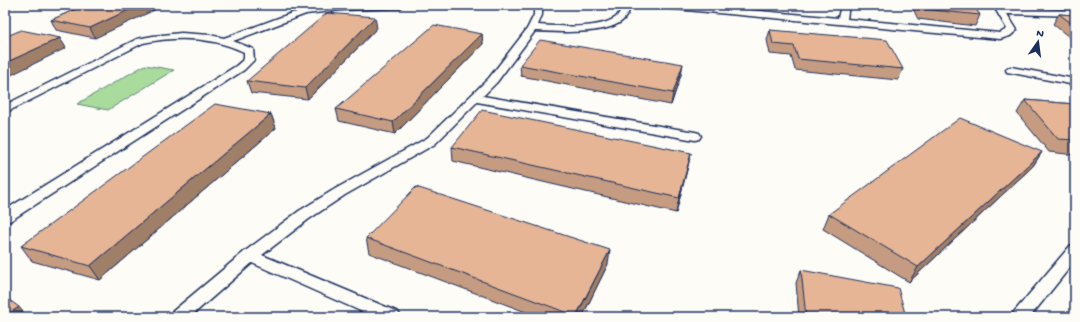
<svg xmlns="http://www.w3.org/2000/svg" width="1080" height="322" font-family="'Gochi Hand',sans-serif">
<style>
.green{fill:#a9db9c;stroke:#62857d}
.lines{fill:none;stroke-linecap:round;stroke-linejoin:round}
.service-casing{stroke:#1b2f5e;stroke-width:3}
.service{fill:#fdfcf7;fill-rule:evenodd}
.wall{fill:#c59c81;stroke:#1b2f5e}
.shaded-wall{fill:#a07f69;stroke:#1b2f5e}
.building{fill:#e5b596;stroke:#1b2f5e}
</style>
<rect width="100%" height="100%" fill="#fdfcf7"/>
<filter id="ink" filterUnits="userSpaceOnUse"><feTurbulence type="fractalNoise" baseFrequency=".025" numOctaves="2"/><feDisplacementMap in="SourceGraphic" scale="8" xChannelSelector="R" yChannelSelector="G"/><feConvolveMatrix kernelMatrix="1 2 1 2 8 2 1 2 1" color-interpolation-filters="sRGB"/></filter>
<g filter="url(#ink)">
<path class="green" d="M 145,65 L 174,70 L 108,110 L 77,104 Z"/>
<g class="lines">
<g class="service-casing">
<g id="service">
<path d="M 334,5 L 404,5 L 400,8 L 341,10 L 306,14 L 233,41 L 253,49 L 254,60 L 244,70 L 10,221 L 5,222 L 5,210 L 236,66 L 244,59 L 244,52 C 212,37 177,36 143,43 L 9,111 L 5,112 L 5,105 L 137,39 L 153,36 L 181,33 L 210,35 L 224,38 L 292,13 Z"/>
<path d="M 534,5 L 542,5 L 542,15 L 538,25 C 559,26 596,30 615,18 C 619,15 621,9 624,5 L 632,5 C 629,10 627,17 622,21 C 605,35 557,32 535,31 L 497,82 L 483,96 L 695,132 L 699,133 L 701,136 L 699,139 L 695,140 L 477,102 L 435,144 L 345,195 L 309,219 L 262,255 L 398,312 L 401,317 L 374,317 L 252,263 L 190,317 L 169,317 L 172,312 L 244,252 L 299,211 L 335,189 L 427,138 L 489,78 L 527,29 L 534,15 Z"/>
<path d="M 660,5 L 692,5 L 838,18 L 841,5 L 849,5 L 847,19 L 1000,33 L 1007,29 L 993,5 L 1001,5 L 1003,8 L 1075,10 L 1075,16 L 1007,14 L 1017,30 L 1010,36 L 1000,39 L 664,8 Z"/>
<path d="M 1011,67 L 1075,79 L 1075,85 L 1007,72 L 1006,70 L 1007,68 Z"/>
<path d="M 1075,244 L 1075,261 L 1030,317 L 1011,317 L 1014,312 L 1070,246 Z"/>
</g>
</g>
<use href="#service" class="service"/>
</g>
<g class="wall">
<path d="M 85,5 L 95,38 L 56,30 L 51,20 Z"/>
<path d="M 911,5 L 973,5 L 980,15 L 975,26 L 918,19 Z"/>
<path d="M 1059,14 L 1075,15 L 1075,42 L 1053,24 Z"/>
<path d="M 377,28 L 308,99 L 251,93 L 247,81 Z"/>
<path d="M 770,30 L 903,69 L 898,80 L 795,70 L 791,56 L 770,54 L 767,40 Z"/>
<path d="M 482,34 L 483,44 L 395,134 L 339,121 L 336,109 Z"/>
<path d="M 520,65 L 681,75 L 671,105 L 521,76 Z"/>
<path d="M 1025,100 L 1075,104 L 1075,155 L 1049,152 L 1017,113 Z"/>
<path d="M 271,114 L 276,128 L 100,280 L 32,261 L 21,246 Z"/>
<path d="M 452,147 L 691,153 L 688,166 L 676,213 L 453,161 Z"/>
<path d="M 1042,152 L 1033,166 L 909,282 L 823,229 L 829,214 Z"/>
<path d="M 366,238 L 608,264 L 582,317 L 539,317 L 369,253 Z"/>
<path d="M 801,270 L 906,317 L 799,317 L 796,283 Z"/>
</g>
<g class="shaded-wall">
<path d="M 139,5 L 165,5 L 95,38 L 90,28 Z"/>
<path d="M 375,17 L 377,28 L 308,99 L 305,88 Z"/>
<path d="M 482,34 L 483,44 L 395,134 L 393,122 Z"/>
<path d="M 60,38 L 66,48 L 5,78 L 5,63 Z"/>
<path d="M 683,64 L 681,75 L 671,105 L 673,93 Z"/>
<path d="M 271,114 L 276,128 L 100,280 L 90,266 Z"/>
<path d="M 1042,152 L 1033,166 L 909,282 L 918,267 Z"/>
<path d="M 691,153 L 688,166 L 676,213 L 679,198 Z"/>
<path d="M 610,250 L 608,264 L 582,317 L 576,317 Z"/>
<path d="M 19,307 L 27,317 L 5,317 L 5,316 Z"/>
</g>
<g class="building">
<path d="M 85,5 L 139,5 L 90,28 L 51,20 Z"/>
<path d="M 920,5 L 973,5 L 980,15 L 922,9 Z"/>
<path d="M 327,13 L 375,17 L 305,88 L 247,81 Z"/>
<path d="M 1059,14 L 1075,15 L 1075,26 Z"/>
<path d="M 434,25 L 482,34 L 393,122 L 336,109 Z"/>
<path d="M 21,30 L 60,38 L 5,63 L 5,37 Z"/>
<path d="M 770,30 L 887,40 L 903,69 L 798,59 L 794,46 L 773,44 Z"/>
<path d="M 540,40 L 683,64 L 673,93 L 520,65 Z"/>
<path d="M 1025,100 L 1075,104 L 1075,140 L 1058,139 Z"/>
<path d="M 215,104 L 271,114 L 90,266 L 21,246 Z"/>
<path d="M 482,110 L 691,153 L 679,198 L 452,147 Z"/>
<path d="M 960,118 L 1042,152 L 918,267 L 829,214 Z"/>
<path d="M 416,187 L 610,250 L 576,316 L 366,238 Z"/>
<path d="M 801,270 L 898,288 L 906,317 L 806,317 Z"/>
<path d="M 5,297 L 19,307 L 5,316 Z"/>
</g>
</g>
<rect width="1080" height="322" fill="none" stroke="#fdfcf7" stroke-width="20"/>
<rect x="10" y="10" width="1060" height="302" fill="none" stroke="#1b2f5e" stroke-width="1.5" filter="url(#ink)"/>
<g transform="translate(1038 42) rotate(14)" stroke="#fdfcf7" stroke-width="3" paint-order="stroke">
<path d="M0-3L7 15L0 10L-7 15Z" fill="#1b2f5e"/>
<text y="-6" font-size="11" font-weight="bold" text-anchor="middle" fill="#1b2f5e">N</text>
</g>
</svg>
